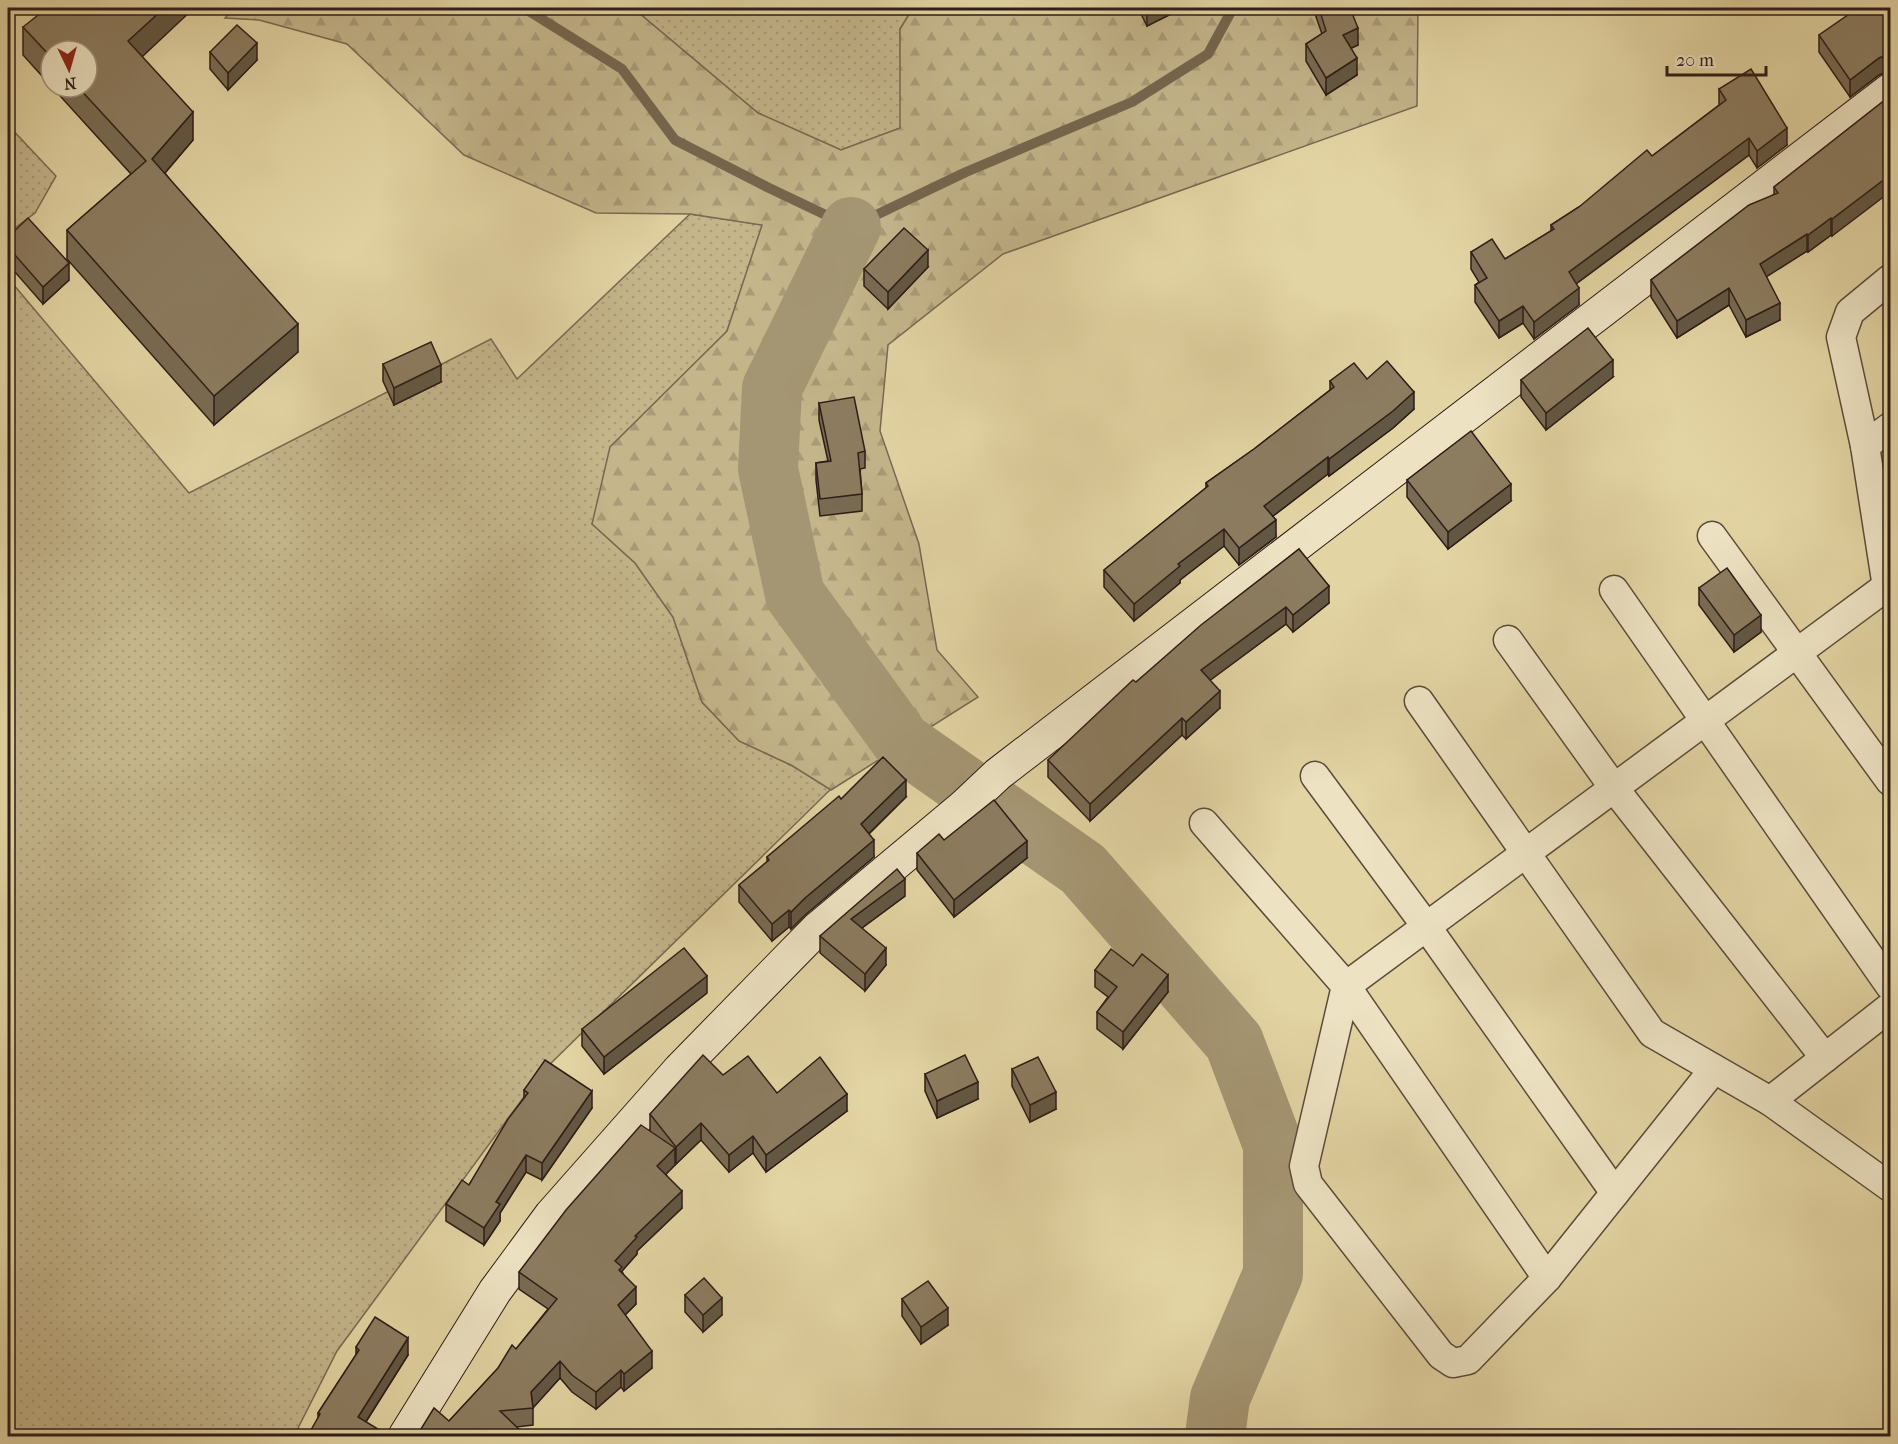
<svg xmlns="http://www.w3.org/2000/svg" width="1898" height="1444" font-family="'IM FELL French Canon',serif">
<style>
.grass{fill:url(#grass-dots);stroke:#796951;stroke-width:1.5}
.forest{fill:url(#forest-firs);stroke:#796951;stroke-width:1.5}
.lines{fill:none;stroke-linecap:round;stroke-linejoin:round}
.stream{stroke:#75664e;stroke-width:10}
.river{stroke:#a59673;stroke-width:60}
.street-casing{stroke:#5b4b3a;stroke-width:31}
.secondary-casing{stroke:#2e1d17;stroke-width:35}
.street{stroke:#ede3c3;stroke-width:28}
.secondary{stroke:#ede3c3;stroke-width:33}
.wall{fill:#786b53;stroke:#2e1d17;stroke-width:1.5}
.shaded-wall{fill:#625743;stroke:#2e1d17;stroke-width:1.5}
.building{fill:#8c7c60;stroke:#2e1d17;stroke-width:1.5}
</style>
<defs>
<pattern id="grass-dots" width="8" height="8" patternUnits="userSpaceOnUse" patternTransform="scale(1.5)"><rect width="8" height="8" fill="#c4b58b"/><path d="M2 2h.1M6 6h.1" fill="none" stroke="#a99b77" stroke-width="1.8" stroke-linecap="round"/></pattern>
<pattern id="forest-firs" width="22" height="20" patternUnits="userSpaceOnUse" patternTransform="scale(1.5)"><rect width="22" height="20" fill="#c4b58b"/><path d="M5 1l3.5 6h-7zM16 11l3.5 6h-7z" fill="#a99b77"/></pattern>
</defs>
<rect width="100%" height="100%" fill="#e3d4a3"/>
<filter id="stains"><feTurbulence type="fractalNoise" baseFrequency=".00333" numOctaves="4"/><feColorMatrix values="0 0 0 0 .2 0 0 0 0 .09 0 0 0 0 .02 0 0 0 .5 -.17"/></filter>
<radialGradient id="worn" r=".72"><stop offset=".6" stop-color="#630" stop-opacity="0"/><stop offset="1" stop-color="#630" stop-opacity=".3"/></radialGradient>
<g class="grass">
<path d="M 633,8 L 913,8 L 900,29 L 901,128 L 841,150 L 758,113 Z"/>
<path d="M 8,125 L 56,176 L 35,213 L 8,233 Z"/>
<path d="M 690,214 L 763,225 L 727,331 L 592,524 L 635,563 L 673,617 L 702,702 L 739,741 L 791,765 L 832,788 L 543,1071 L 337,1351 L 294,1436 L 8,1436 L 8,278 L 189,493 L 491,339 L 517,379 Z"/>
</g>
<path class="forest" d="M 234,8 L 633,8 L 758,113 L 841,150 L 900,128 L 900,29 L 913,8 L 1418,8 L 1417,106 L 1003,254 L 888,345 L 880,431 L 919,544 L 937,650 L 978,697 L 831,790 L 791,765 L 739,741 L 702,702 L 673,617 L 635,563 L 592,524 L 610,447 L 727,331 L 762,225 L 690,214 L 596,213 L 464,155 L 347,44 L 259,20 L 225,18 Z"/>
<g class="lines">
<path class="stream" d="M 524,8 L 622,69 L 675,140 L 767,187 L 851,227 L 966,172 L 1132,102 L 1208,54 L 1233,8"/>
<path class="river" d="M 851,227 L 772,388 L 768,469 L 795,595 L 902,742 L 1083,869 L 1234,1042 L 1273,1145 L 1273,1274 L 1220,1398 L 1215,1436"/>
<g class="street-casing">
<g id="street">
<path d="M 1890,279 L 1850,312 L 1841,337 L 1865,446 L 1887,587 L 1890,591"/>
<path d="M 1865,446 L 1890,427"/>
<path d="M 1712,536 L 1890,781"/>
<path d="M 1614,590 L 1890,986"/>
<path d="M 1508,640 L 1614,788 L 1825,1058"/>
<path d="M 1419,701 L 1652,1033 L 1770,1101 L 1890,1187"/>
<path d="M 1315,776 L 1426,926 L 1615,1193"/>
<path d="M 1204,823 L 1346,986 L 1547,1278"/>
<path d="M 1714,1069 L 1547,1278 L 1468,1360 L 1453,1363 L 1441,1355 L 1308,1184 L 1304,1166 L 1346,986 L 1890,584"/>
<path d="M 1770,1101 L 1890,1007"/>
</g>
</g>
<g class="secondary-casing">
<path id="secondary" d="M 405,1436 L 495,1291 L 551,1215 L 680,1069 L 817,929 L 963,807 L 998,774 L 1890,90"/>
</g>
<use href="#street" class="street"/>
<use href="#secondary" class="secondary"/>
</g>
<g class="wall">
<path d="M 1138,8 L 1177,8 L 1177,11 L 1147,26 Z"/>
<path d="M 1313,8 L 1350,8 L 1358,45 L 1351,48 L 1357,75 L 1326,95 L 1306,61 L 1306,44 L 1322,34 Z"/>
<path d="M 1890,8 L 1890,72 L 1888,71 L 1879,75 L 1850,97 L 1819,52 L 1819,35 Z"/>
<path d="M 23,27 L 142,57 L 193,140 L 165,173 L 298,352 L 214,425 L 67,259 L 67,230 L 131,174 L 52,87 L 87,87 L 51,51 L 51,86 L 23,55 Z"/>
<path d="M 210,52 L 257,60 L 228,90 L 210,69 Z"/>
<path d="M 1719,89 L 1787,145 L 1757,168 L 1749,155 L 1576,284 L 1579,305 L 1534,339 L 1523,323 L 1499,338 L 1475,302 L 1475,285 L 1479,282 L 1471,269 L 1471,252 L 1505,259 L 1551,231 L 1551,225 L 1579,207 L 1652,156 L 1719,105 Z"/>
<path d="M 1890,96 L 1832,236 L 1831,235 L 1808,252 L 1807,251 L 1766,276 L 1780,320 L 1746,337 L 1729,305 L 1677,338 L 1651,297 L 1651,280 L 1774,194 L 1774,187 Z"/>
<path d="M 8,237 L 69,280 L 43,304 L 8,264 Z"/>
<path d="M 928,267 L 888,309 L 864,286 L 864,269 Z"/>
<path d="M 383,364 L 441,382 L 394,405 L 383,381 Z"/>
<path d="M 1613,377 L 1546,430 L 1521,397 L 1521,380 Z"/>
<path d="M 1367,379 L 1414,409 L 1393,428 L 1329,476 L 1328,474 L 1273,516 L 1276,537 L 1239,565 L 1224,546 L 1180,580 L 1180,583 L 1134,621 L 1104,587 L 1104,570 L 1206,488 L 1206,483 L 1254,449 L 1330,390 L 1330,381 Z"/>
<path d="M 819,403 L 865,451 L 865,468 L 860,469 L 862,494 L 862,511 L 820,516 L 816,480 L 816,463 L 828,461 L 819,420 Z"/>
<path d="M 1407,480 L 1511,501 L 1448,549 L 1407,497 Z"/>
<path d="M 1299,549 L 1329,603 L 1293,632 L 1286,624 L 1210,680 L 1220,708 L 1186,739 L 1182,735 L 1090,821 L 1048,777 L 1048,760 L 1136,682 Z"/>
<path d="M 1699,588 L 1761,632 L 1734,652 L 1699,605 Z"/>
<path d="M 906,797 L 869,834 L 874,857 L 805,915 L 791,929 L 789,927 L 772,941 L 739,902 L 739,885 L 767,862 L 767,857 L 841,799 Z"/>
<path d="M 944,840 L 1027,858 L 954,917 L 917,870 L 917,853 Z"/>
<path d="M 905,896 L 862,928 L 886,965 L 865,991 L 820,953 L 820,936 Z"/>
<path d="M 1095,970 L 1168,992 L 1123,1049 L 1097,1029 L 1097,1012 L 1108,997 L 1095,987 Z"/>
<path d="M 707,993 L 604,1074 L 582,1046 L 582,1029 Z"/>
<path d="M 1012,1069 L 1056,1109 L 1030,1122 L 1012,1086 Z"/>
<path d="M 925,1074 L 978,1099 L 937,1118 L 925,1091 Z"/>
<path d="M 723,1075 L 777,1093 L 847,1111 L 766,1172 L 753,1153 L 729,1172 L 701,1140 L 676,1164 L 675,1163 L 675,1165 L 666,1174 L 682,1208 L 637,1251 L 637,1254 L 622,1271 L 636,1304 L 625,1315 L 652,1368 L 624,1391 L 621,1387 L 596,1409 L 572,1392 L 560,1378 L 533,1407 L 533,1425 L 516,1427 L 524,1437 L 414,1435 L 449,1421 L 516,1349 L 548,1309 L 519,1289 L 519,1272 L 650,1131 L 650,1114 Z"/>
<path d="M 524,1090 L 592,1108 L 542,1180 L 526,1172 L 500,1213 L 500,1221 L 484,1245 L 446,1221 L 446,1204 L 469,1185 L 524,1098 Z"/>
<path d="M 685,1295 L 722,1315 L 703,1332 L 685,1312 Z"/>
<path d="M 902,1299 L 948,1325 L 921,1344 L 902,1316 Z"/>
<path d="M 356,1347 L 408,1355 L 366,1422 L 318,1419 L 318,1413 L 356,1355 Z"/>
</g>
<g class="shaded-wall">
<path d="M 164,8 L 194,8 L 128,70 L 128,41 Z"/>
<path d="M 1150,8 L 1177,8 L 1177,11 L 1147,26 L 1147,9 Z"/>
<path d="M 1358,28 L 1358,45 L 1343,52 L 1343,35 Z"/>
<path d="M 257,43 L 257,60 L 228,90 L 228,73 Z"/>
<path d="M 1888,54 L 1888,71 L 1879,75 L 1850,97 L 1850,80 L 1879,58 Z"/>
<path d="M 1357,58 L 1357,75 L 1326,95 L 1326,78 Z"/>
<path d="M 193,112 L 193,140 L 152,188 L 152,159 Z"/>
<path d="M 1787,128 L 1787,145 L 1757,168 L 1757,151 Z"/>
<path d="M 1749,138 L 1749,155 L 1569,289 L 1569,272 Z"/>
<path d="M 1890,175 L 1890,192 L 1832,236 L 1832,219 Z"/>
<path d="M 1831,218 L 1831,235 L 1808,252 L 1808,235 Z"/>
<path d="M 1807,234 L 1807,251 L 1760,281 L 1760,264 Z"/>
<path d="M 928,250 L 928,267 L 888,309 L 888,292 Z"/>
<path d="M 69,263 L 69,280 L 43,304 L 43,287 Z"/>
<path d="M 1579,288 L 1579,305 L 1534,339 L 1534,322 Z"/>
<path d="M 1729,288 L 1729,305 L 1677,338 L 1677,321 Z"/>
<path d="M 1780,303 L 1780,320 L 1746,337 L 1746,320 Z"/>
<path d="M 1523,306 L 1523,323 L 1499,338 L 1499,321 Z"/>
<path d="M 298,324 L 298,352 L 214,425 L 214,396 Z"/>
<path d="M 1613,360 L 1613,377 L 1546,430 L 1546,413 Z"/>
<path d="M 441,365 L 441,382 L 394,405 L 394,388 Z"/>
<path d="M 1414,392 L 1414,409 L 1393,428 L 1329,476 L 1329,459 Z"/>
<path d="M 1328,457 L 1328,474 L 1264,523 L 1264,506 Z"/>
<path d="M 1511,484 L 1511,501 L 1448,549 L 1448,532 Z"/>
<path d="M 1276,520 L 1276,537 L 1239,565 L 1239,548 Z"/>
<path d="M 1224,529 L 1224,546 L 1180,580 L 1180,583 L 1134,621 L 1134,604 L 1178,564 Z"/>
<path d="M 1329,586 L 1329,603 L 1293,632 L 1293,615 Z"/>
<path d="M 1286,607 L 1286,624 L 1201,687 L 1201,670 Z"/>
<path d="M 1761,615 L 1761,632 L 1734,652 L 1734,635 Z"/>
<path d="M 1220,691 L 1220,708 L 1186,739 L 1186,722 Z"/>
<path d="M 1182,718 L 1182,735 L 1090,821 L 1090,804 Z"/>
<path d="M 906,780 L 906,797 L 861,841 L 861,824 Z"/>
<path d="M 874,840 L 874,857 L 805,915 L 791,929 L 791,912 L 805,898 Z"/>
<path d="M 1027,841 L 1027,858 L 954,917 L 954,900 Z"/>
<path d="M 905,879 L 905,896 L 851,936 L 851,919 Z"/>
<path d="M 789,910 L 789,927 L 772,941 L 772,924 Z"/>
<path d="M 886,948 L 886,965 L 865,991 L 865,974 Z"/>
<path d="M 1168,975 L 1168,992 L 1123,1049 L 1123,1032 Z"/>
<path d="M 707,976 L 707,993 L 604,1074 L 604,1057 Z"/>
<path d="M 978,1082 L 978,1099 L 937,1118 L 937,1101 Z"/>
<path d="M 592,1091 L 592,1108 L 542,1180 L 542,1163 Z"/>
<path d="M 1056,1092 L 1056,1109 L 1030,1122 L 1030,1105 Z"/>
<path d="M 847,1094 L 847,1111 L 766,1172 L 766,1155 Z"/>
<path d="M 701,1123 L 701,1140 L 676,1164 L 676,1147 Z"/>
<path d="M 753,1136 L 753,1153 L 729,1172 L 729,1155 Z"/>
<path d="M 675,1148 L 675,1165 L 657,1183 L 657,1166 Z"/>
<path d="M 526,1155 L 526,1172 L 500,1213 L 500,1221 L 484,1245 L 484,1228 L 496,1202 Z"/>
<path d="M 682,1191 L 682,1208 L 637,1251 L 637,1254 L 622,1271 L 622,1284 L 615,1261 L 635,1236 Z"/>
<path d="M 636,1287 L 636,1304 L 618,1322 L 618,1305 Z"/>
<path d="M 722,1298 L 722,1315 L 703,1332 L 703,1315 Z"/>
<path d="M 948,1308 L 948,1325 L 921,1344 L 921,1327 Z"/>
<path d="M 408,1338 L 408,1355 L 358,1434 L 358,1417 Z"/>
<path d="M 652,1351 L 652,1368 L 624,1391 L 624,1374 Z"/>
<path d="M 560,1361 L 560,1378 L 533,1408 L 531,1392 Z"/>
<path d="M 621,1370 L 621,1387 L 596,1409 L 596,1392 Z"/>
</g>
<g class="building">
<path d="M 47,8 L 164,8 L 128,41 L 193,112 L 152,159 L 298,324 L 214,396 L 67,230 L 146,161 L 78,87 L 87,87 L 87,51 L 51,51 L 51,57 L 23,27 Z"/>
<path d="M 1319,8 L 1350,8 L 1358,28 L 1343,35 L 1357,58 L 1326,78 L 1306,44 L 1326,31 Z"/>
<path d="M 1858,8 L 1890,8 L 1890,55 L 1888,54 L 1879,58 L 1850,80 L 1819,35 Z"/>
<path d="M 237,25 L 257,43 L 228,73 L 210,52 Z"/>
<path d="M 1751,69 L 1787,128 L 1757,151 L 1749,138 L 1569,272 L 1579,288 L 1534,322 L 1523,306 L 1499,321 L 1475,285 L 1487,278 L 1471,252 L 1492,239 L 1505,259 L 1554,229 L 1551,225 L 1579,207 L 1647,150 L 1652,156 L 1726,100 L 1719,89 Z"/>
<path d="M 1890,96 L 1890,175 L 1832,219 L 1831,218 L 1808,235 L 1807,234 L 1760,264 L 1780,303 L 1746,320 L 1729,288 L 1677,321 L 1651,280 L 1749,205 L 1778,193 L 1774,187 Z"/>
<path d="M 28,218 L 69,263 L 43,287 L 8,247 L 8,237 Z"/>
<path d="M 904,228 L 928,250 L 888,292 L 864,269 Z"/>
<path d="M 1588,328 L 1613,360 L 1546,413 L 1521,380 Z"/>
<path d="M 431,342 L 441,365 L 394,388 L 383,364 Z"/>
<path d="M 1387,361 L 1414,392 L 1393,411 L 1329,459 L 1328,457 L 1264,506 L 1276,520 L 1239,548 L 1224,529 L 1178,564 L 1180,566 L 1134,604 L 1104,570 L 1208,486 L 1206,483 L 1254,449 L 1334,387 L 1330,381 L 1354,363 L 1367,379 Z"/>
<path d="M 854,397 L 865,451 L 858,453 L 862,494 L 820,499 L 816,463 L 831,461 L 819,403 Z"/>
<path d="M 1471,431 L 1511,484 L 1448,532 L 1407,480 Z"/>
<path d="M 1299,549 L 1329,586 L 1293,615 L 1286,607 L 1201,670 L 1220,691 L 1186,722 L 1182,718 L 1090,804 L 1048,760 L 1133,680 L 1136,682 L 1201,625 Z"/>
<path d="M 1727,568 L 1761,615 L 1734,635 L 1699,588 Z"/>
<path d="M 883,757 L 906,780 L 861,824 L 874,840 L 805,898 L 791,912 L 789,910 L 772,924 L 739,885 L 769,860 L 767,857 L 839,796 L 841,799 Z"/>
<path d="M 994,800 L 1027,841 L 954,900 L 917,853 L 939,834 L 944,840 Z"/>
<path d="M 897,869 L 905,879 L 851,919 L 886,948 L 865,974 L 820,936 Z"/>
<path d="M 684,948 L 707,976 L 604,1057 L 582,1029 Z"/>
<path d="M 1111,949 L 1133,966 L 1142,954 L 1168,975 L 1123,1032 L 1097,1012 L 1117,987 L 1095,970 Z"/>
<path d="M 703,1055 L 723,1075 L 748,1056 L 777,1093 L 820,1057 L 847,1094 L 766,1155 L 753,1136 L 729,1155 L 701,1123 L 676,1147 L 650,1114 Z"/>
<path d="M 965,1055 L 978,1082 L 937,1101 L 925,1074 Z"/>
<path d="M 1038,1057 L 1056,1092 L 1030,1105 L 1012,1069 Z"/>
<path d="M 545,1060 L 592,1091 L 542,1163 L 526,1155 L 496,1202 L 500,1204 L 484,1228 L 446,1204 L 462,1180 L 469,1185 L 508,1119 L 528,1093 L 524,1090 Z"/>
<path d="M 641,1125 L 675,1148 L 657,1166 L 682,1191 L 635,1236 L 637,1237 L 615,1261 L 622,1267 L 619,1270 L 636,1287 L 618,1305 L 652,1351 L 624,1374 L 621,1370 L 596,1392 L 572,1375 L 560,1361 L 531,1392 L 533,1408 L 500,1411 L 524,1434 L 521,1437 L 409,1437 L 414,1435 L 421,1429 L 434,1408 L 449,1421 L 498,1368 L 512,1345 L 516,1349 L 557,1299 L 519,1272 L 566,1210 Z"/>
<path d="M 704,1278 L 722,1298 L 703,1315 L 685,1295 Z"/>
<path d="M 928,1281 L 948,1308 L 921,1327 L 902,1299 Z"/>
<path d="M 375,1317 L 408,1338 L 358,1417 L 391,1437 L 307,1437 L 320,1414 L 318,1413 L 359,1350 L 356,1347 Z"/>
</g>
<rect width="1898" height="1444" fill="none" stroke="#e3d4a3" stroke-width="30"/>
<rect x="9" y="9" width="1880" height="1426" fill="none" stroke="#2e1d17" stroke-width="3"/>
<rect x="15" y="15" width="1868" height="1414" fill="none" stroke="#2e1d17" stroke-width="1.5"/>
<g transform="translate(69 69) rotate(175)"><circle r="28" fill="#ede3c3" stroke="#a1947e" stroke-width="1.5"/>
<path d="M0-4.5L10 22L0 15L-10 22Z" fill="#8f2418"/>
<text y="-9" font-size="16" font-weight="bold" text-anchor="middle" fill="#2e1d17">N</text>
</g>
<path d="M1667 66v9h99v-9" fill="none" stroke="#2e1d17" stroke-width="3"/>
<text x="1676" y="66" font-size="18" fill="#2e1d17" stroke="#ede3c3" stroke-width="4.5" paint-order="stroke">20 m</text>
<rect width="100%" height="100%" filter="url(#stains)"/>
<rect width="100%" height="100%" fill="url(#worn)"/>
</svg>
